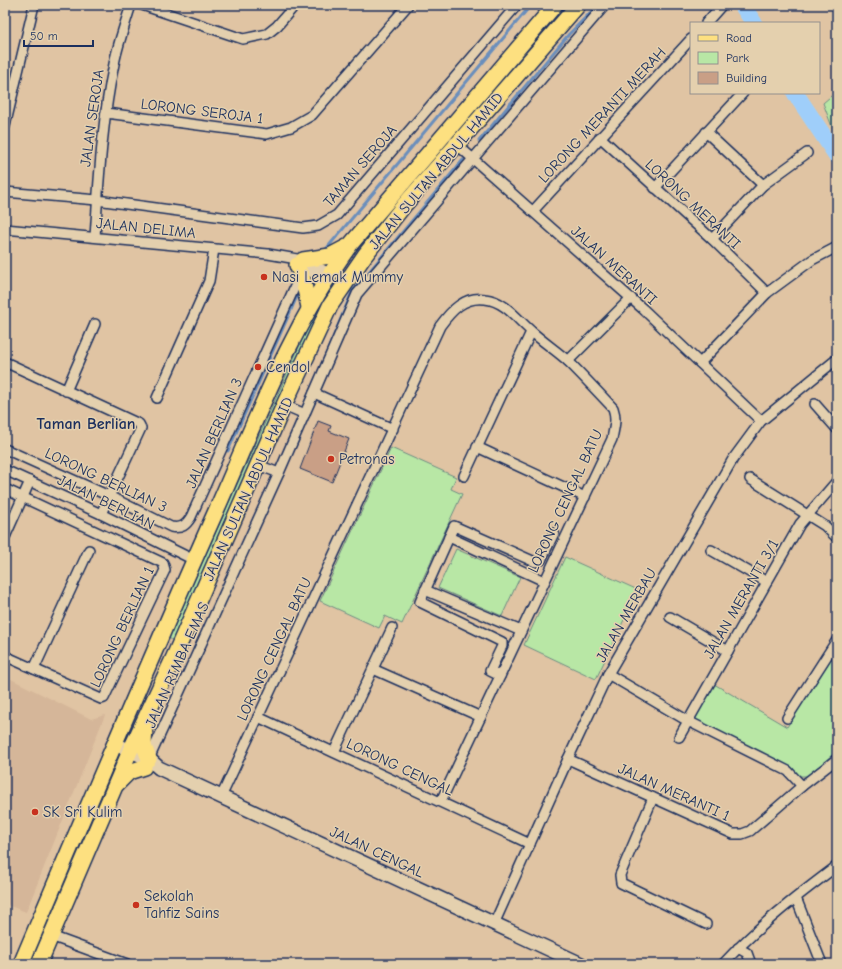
<svg xmlns="http://www.w3.org/2000/svg" width="842" height="969" font-family="'Comic Neue',sans-serif">
<style>
.built{fill:#d5b699}
.green{fill:#b8e7a5;stroke:#6a8b82}
.lines{fill:none;stroke-linecap:round;stroke-linejoin:round}
.stream{stroke:#6a8ebc;stroke-width:3}
.river{stroke:#9fcefa;stroke-width:17}
.building{fill:#c99f86;stroke:#1b2f5e}
.street-casing{stroke:#1b2f5e;stroke-width:12}
.secondary-casing{stroke:#1b2f5e;stroke-width:16}
.primary-casing{stroke:#1b2f5e;stroke-width:18}
.street{stroke:#e4d0ae;stroke-width:9}
.secondary{stroke:#e4d0ae;stroke-width:13}
.primary{stroke:#fde080;stroke-width:15}
.poi-dot{fill:#c8321e;stroke:#e4d0ae;stroke-width:1.5}
.labels{text-anchor:middle;dominant-baseline:central;stroke-width:3;stroke-linejoin:round;paint-order:stroke}
.street-label{font-size:15px;fill:#1b2f5e;stroke:#e4d0ae}
.poi-label{font-size:15px;fill:#1b2f5e;stroke:#e4d0ae;text-anchor:start}
.neighbourhood-label{font-size:16px;font-weight:bold;fill:#1b2f5e;stroke:#e4d0ae}
</style>
<rect width="100%" height="100%" fill="#e0c4a3"/>
<filter id="ink" filterUnits="userSpaceOnUse"><feTurbulence type="fractalNoise" baseFrequency=".025" numOctaves="2"/><feDisplacementMap in="SourceGraphic" scale="8" xChannelSelector="R" yChannelSelector="G"/><feConvolveMatrix kernelMatrix="1 2 1 2 8 2 1 2 1" color-interpolation-filters="sRGB"/></filter>
<g filter="url(#ink)">
<path class="built" d="M 5,676 L 91,719 L 105,715 L 26,912 L 5,904 Z"/>
<g class="green">
<path d="M 837,91 L 837,140 L 823,103 Z"/>
<path d="M 321,298 L 327,300 L 173,640 L 168,638 Z"/>
<path d="M 391,448 L 456,477 L 451,489 L 462,494 L 402,624 L 385,616 L 379,628 L 320,601 Z"/>
<path d="M 456,549 L 520,577 L 502,616 L 438,588 Z"/>
<path d="M 565,557 L 638,590 L 596,679 L 524,645 Z"/>
<path d="M 831,659 L 837,664 L 837,753 L 832,755 L 807,776 L 798,776 L 789,767 L 694,719 L 714,684 L 787,727 Z"/>
</g>
<g class="lines">
<g class="stream">
<path d="M 479,141 L 569,34 L 598,5"/>
<path d="M 327,248 L 531,5"/>
<path d="M 324,359 L 352,292 L 463,160"/>
<path d="M 228,451 L 299,292"/>
</g>
<g class="river">
<path d="M 742,5 L 754,23"/>
<path d="M 795,93 L 837,156"/>
</g>
</g>
<path class="building" d="M 318,421 L 331,426 L 329,431 L 349,439 L 332,482 L 300,469 Z"/>
<g class="lines">
<g class="street-casing">
<g id="street">
<path d="M 142,5 L 243,39 L 267,34 L 277,26 L 295,5"/>
<path d="M 706,23 L 722,5"/>
<path d="M 106,113 L 267,134 L 291,127 L 312,115 L 408,5"/>
<path d="M 5,126 L 34,5"/>
<path d="M 706,132 L 763,185"/>
<path d="M 600,137 L 712,239 L 767,293"/>
<path d="M 454,142 L 643,309 L 761,421"/>
<path d="M 655,188 L 743,93"/>
<path d="M 5,192 L 97,200 L 303,228 L 318,226 L 337,215 L 517,5"/>
<path d="M 533,211 L 691,39"/>
<path d="M 5,229 L 268,254 L 303,260 L 330,273"/>
<path d="M 95,237 C 99,179 102,121 114,64 C 118,44 125,24 131,5"/>
<path d="M 712,239 L 763,185 L 807,153"/>
<path d="M 297,266 L 326,279"/>
<path d="M 568,361 L 631,298"/>
<path d="M 5,362 L 139,424 L 141,428 L 101,514"/>
<path d="M 700,363 L 767,293 L 812,260 L 837,247"/>
<path d="M 66,391 L 95,324"/>
<path d="M 314,393 L 393,429"/>
<path d="M 157,398 L 209,281 L 214,249"/>
<path d="M 815,404 L 837,429"/>
<path d="M 284,405 L 305,414"/>
<path d="M 477,447 L 585,497"/>
<path d="M 5,449 L 109,496 L 171,527 C 182,529 186,525 191,517 L 301,273"/>
<path d="M 258,465 L 279,473"/>
<path d="M 5,470 L 101,514 L 194,560"/>
<path d="M 464,476 L 531,332"/>
<path d="M 750,479 L 825,526 L 837,538"/>
<path d="M 5,489 L 163,563 L 165,570 L 104,698 L 101,699 L 5,656"/>
<path d="M 5,537 L 30,481"/>
<path d="M 449,537 L 544,581"/>
<path d="M 711,550 L 767,582"/>
<path d="M 425,590 L 521,631"/>
<path d="M 670,617 L 728,651"/>
<path d="M 34,669 L 89,550"/>
<path d="M 373,669 L 481,717"/>
<path d="M 608,674 L 688,721 L 788,771 L 802,786"/>
<path d="M 500,676 L 490,671 L 502,646 L 502,642 L 420,602 L 454,526 L 535,562 L 541,560 L 554,533"/>
<path d="M 258,717 L 530,844"/>
<path d="M 787,718 L 837,640"/>
<path d="M 679,737 L 800,524 L 837,481"/>
<path d="M 334,752 L 392,628"/>
<path d="M 149,759 L 279,473 L 357,294 L 605,5"/>
<path d="M 568,759 L 733,834 L 742,834 L 750,831 L 802,786 L 837,759"/>
<path d="M 221,797 L 440,326 C 451,311 464,296 485,299 C 505,301 517,319 531,331 C 543,342 557,351 569,362 C 584,377 599,393 613,408 C 617,419 614,428 612,439 L 441,801"/>
<path d="M 653,798 L 620,875 L 621,883 L 706,924"/>
<path d="M 796,898 L 822,964"/>
<path d="M 494,924 L 568,759 L 608,674 L 733,459 L 761,421 L 837,359"/>
<path d="M 51,936 L 127,964"/>
<path d="M 738,948 L 747,953 L 751,964"/>
<path d="M 723,964 C 757,927 797,896 837,866"/>
</g>
</g>
<g class="secondary-casing">
<path id="secondary" d="M 115,744 L 149,759 L 159,768 L 581,964"/>
</g>
<g class="primary-casing">
<g id="primary">
<path d="M 303,260 L 330,256 L 347,247"/>
<path d="M 297,265 L 303,280 L 309,307"/>
<path d="M 145,725 L 144,746 L 149,759"/>
<path d="M 117,784 L 129,772 L 144,767"/>
<path d="M 21,964 C 85,813 149,661 216,511 C 256,420 291,326 350,245 L 555,5"/>
<path d="M 39,964 L 130,751 L 173,659 L 284,405 L 330,306 L 365,255 L 405,204 L 578,5"/>
</g>
</g>
<use href="#street" class="street"/>
<use href="#secondary" class="secondary"/>
<use href="#primary" class="primary"/>
</g>
</g>
<g class="poi-dot">
<circle cx="264" cy="277" r="4"/>
<circle cx="258" cy="367" r="4"/>
<circle cx="331" cy="459" r="4"/>
<circle cx="35" cy="812" r="4"/>
<circle cx="136" cy="905" r="4"/>
</g>
<g class="labels">
<g class="street-label">
<text transform="translate(202 111) rotate(7)">LORONG SEROJA 1</text>
<text transform="translate(602 115) rotate(-47)">LORONG MERANTI MERAH</text>
<text transform="translate(92 118) rotate(-82)">JALAN SEROJA</text>
<text transform="translate(360 166) rotate(-49)">TAMAN SEROJA</text>
<text transform="translate(436 171) rotate(-50)">JALAN SULTAN ABDUL HAMID</text>
<text transform="translate(693 204) rotate(43)">LORONG MERANTI</text>
<text transform="translate(146 228) rotate(6)">JALAN DELIMA</text>
<text transform="translate(614 265) rotate(42)">JALAN MERANTI</text>
<text transform="translate(214 433) rotate(-66)">JALAN BERLIAN 3</text>
<text transform="translate(106 480) rotate(25)">LORONG BERLIAN 3</text>
<text transform="translate(248 489) rotate(-66)">JALAN SULTAN ABDUL HAMID</text>
<text transform="translate(565 501) rotate(-65)">LORONG CENGAL BATU</text>
<text transform="translate(106 502) rotate(26)">JALAN BERLIAN</text>
<text transform="translate(741 599) rotate(-60)">JALAN MERANTI 3/1</text>
<text transform="translate(626 615) rotate(-60)">JALAN MERBAU</text>
<text transform="translate(122 627) rotate(-65)">LORONG BERLIAN 1</text>
<text transform="translate(274 649) rotate(-65)">LORONG CENGAL BATU</text>
<text transform="translate(177 665) rotate(-66)">JALAN RIMBA EMAS</text>
<text transform="translate(400 767) rotate(25)">LORONG CENGAL</text>
<text transform="translate(674 792) rotate(24)">JALAN MERANTI 1</text>
<text transform="translate(377 852) rotate(25)">JALAN CENGAL</text>
</g>
<g class="poi-label">
<text x="272" y="277">Nasi Lemak Mummy</text>
<text x="266" y="367">Cendol</text>
<text x="339" y="459">Petronas</text>
<text x="43" y="812">SK Sri Kulim</text>
<text x="144" y="896">Sekolah<tspan x="144" dy="17">Tahfiz Sains</tspan></text>
</g>
<g class="neighbourhood-label">
<text x="86" y="424">Taman Berlian</text>
</g>
</g>
<rect width="842" height="969" fill="none" stroke="#e4d0ae" stroke-width="20"/>
<rect x="10" y="10" width="822" height="949" fill="none" stroke="#1b2f5e" stroke-width="1.5" filter="url(#ink)"/>
<rect x="690" y="22" width="130" height="72" fill="#e4d0ae" stroke="#94908e"/>
<rect x="698" y="35" width="20" height="6" fill="#fde080" stroke="#94908e"/>
<text x="726" y="42" font-size="12" fill="#1b2f5e">Road</text>
<rect x="698" y="52" width="20" height="12" fill="#b8e7a5" stroke="#94908e"/>
<text x="726" y="62" font-size="12" fill="#1b2f5e">Park</text>
<rect x="698" y="72" width="20" height="12" fill="#c99f86" stroke="#94908e"/>
<text x="726" y="82" font-size="12" fill="#1b2f5e">Building</text>
<path d="M24 40v6h69v-6" fill="none" stroke="#1b2f5e" stroke-width="2"/>
<text x="30" y="40" font-size="12" fill="#1b2f5e" stroke="#e4d0ae" stroke-width="3" paint-order="stroke">50 m</text>
</svg>
